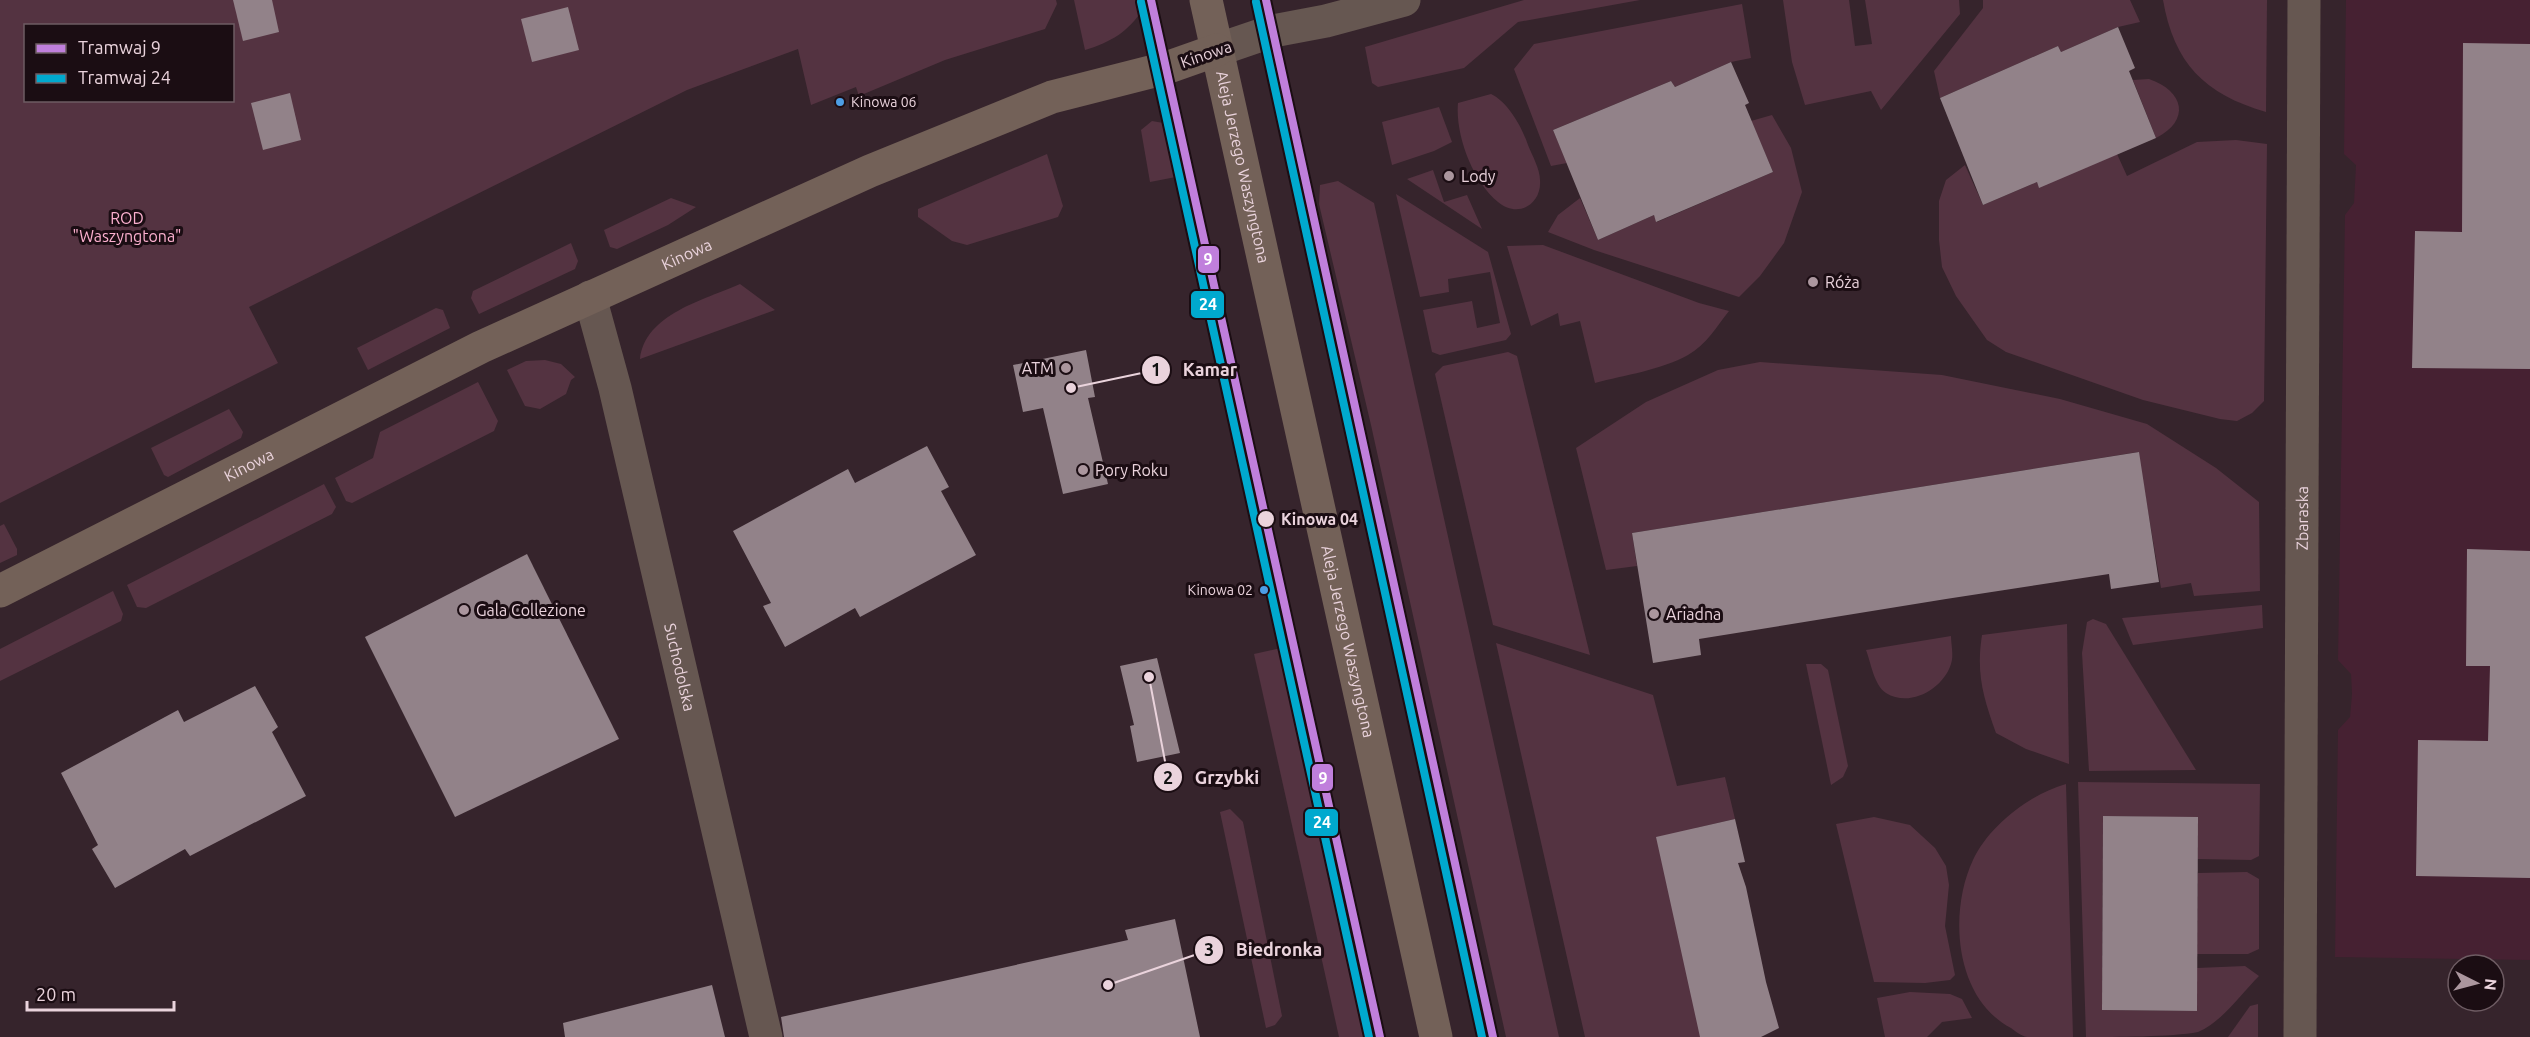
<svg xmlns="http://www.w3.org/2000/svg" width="2530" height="1037" font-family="Ubuntu,sans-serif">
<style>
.built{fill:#462132}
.green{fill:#543341;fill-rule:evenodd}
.building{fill:#928289}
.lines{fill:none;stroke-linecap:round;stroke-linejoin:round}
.street{stroke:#665751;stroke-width:33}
.secondary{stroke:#736158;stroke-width:33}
.tram-1-casing{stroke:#1b0d13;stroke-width:12}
.tram-2-casing{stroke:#1b0d13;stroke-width:12}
.tram-1{stroke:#c07fdc;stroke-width:8}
.tram-2{stroke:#00a9ce;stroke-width:8}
.bus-dot{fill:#4d9ee5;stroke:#1b0d13;stroke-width:2}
.poi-dot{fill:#ab969e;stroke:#1b0d13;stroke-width:2}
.stop-dot{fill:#ead3dc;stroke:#1b0d13;stroke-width:2}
.labels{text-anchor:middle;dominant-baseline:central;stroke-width:6;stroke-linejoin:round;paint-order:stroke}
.bus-label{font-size:14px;fill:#ead3dc;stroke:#1b0d13;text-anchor:start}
.street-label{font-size:16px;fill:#ead3dc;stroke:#1b0d13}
.poi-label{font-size:16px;fill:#ead3dc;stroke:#1b0d13;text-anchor:start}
.park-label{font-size:16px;fill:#fcb0cf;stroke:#1b0d13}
.stop-label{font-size:16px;font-weight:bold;fill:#ead3dc;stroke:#1b0d13;text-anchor:start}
.leader{fill:none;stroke:#ead3dc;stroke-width:2}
.callout-dot{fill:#ead3dc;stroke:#1b0d13;stroke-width:2}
.mark-label{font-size:18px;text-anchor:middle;font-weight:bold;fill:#111}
.callout-label{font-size:18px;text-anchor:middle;font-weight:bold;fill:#ead3dc;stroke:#1b0d13;stroke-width:6;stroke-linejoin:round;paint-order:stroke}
.line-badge{stroke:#1b0d13;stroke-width:2}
.badge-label{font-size:16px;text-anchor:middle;font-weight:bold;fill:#fff}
</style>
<rect width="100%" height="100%" fill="#36242c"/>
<path class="built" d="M 2346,0 L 2530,0 L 2530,960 L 2335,957 L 2338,730 L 2350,717 L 2352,694 L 2351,674 L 2338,660 L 2345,215 L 2354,203 L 2356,165 L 2344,154 Z"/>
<g class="green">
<path d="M 0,0 L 1056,0 L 1057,4 L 1045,29 L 945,60 L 859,96 L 856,87 L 811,105 L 798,49 L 687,90 L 249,307 L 278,363 L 0,503 ZM 26,26 L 232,26 L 232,100 L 26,100 Z"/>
<path d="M 1074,0 L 1141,0 L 1143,9 C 1128,32 1111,42 1085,50 Z"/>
<path d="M 1524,0 L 1640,0 L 1518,22 L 1464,68 L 1378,87 L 1372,83 L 1365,47 Z"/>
<path d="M 1783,0 L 1849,0 L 1855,46 L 1872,44 L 1865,0 L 1959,0 L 1960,14 L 1881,110 L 1871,91 L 1805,105 L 1792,62 Z"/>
<path d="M 1983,0 L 2130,0 L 2140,22 L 2118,27 L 2061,52 L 2058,46 L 1940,98 L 1934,71 L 1983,8 Z"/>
<path d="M 2163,0 L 2267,0 L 2266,112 C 2204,94 2174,63 2163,0 Z"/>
<path d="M 1742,4 L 1751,58 L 1731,62 L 1675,87 L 1671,81 L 1553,130 L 1567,163 L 1551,166 L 1514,69 L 1534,44 Z"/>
<path d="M 2149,79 C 2184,91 2191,120 2156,138 L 2133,80 Z"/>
<path d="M 1491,94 C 1508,102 1522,127 1528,145 C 1532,155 1540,169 1540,180 C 1542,204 1518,219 1498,202 C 1473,182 1455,135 1458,103 Z"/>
<path d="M 1439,107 L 1452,142 L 1434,151 L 1392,165 L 1382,122 Z"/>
<path d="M 1772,115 L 1791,148 L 1802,192 L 1784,243 L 1760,276 L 1739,297 L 1594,250 L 1548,232 L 1558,215 L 1580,198 L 1598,240 L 1654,215 L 1657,222 L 1773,172 L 1751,121 Z"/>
<path d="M 1152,121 L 1169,124 L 1181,176 L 1150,182 L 1141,130 Z"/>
<path d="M 2236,140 L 2267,144 L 2264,401 L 2252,413 L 2237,421 L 2220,419 L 2143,400 L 2006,352 L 1987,340 L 1956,296 L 1942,267 L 1939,240 L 1939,201 L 1946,180 L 1965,165 L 1983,205 L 2037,182 L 2039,187 L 2117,154 L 2127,176 L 2197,142 Z"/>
<path d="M 1047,154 L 1063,206 L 1058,217 L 967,245 L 952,241 L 918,217 L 918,209 Z"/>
<path d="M 1433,170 L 1444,202 L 1467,195 L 1482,229 L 1407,179 Z"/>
<path d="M 1338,181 L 1374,203 L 1559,1037 L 1506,1037 L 1371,425 L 1319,204 L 1320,185 Z"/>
<path d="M 1396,194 L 1488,252 L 1511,334 L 1506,340 L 1440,355 L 1432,352 L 1423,310 L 1472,301 L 1477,328 L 1500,323 L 1490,272 L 1448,279 L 1449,292 L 1420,297 Z"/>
<path d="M 671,198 L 696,207 L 668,225 L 617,249 L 610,247 L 604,230 Z"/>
<path d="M 571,243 L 578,261 L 575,269 L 479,314 L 471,298 L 473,291 Z"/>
<path d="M 1543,245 L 1699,303 L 1729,311 C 1717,326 1706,345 1688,355 C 1661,370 1625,375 1595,383 L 1580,321 L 1560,326 L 1558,313 L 1531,326 L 1507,246 Z"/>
<path d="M 740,284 L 775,310 L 640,359 C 645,314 704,300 740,284 Z"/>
<path d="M 436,308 L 443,310 L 450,328 L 368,370 L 357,348 Z"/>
<path d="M 1508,352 L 1517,356 L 1590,655 L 1493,625 L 1435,374 L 1443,366 Z"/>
<path d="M 545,360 L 561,364 L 575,377 L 571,380 L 566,394 L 540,409 L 525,406 L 507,370 L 526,361 Z"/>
<path d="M 1760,362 L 1942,375 L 2060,399 L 2147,424 L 2216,468 L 2259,502 L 2260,591 L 2194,596 L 2191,583 L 2161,588 L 2138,452 L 1632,533 L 1637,566 L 1606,570 L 1576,448 L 1646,402 L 1718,370 Z"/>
<path d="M 478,382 L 498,421 L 494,431 L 352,503 L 346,501 L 335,478 L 373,458 L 380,432 Z"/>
<path d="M 229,409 L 243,432 L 241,438 L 168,477 L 164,475 L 151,448 Z"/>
<path d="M 324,484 L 336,507 L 332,514 L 146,608 L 137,607 L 127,585 Z"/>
<path d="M 4,524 L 17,549 L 17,555 L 0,563 L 0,526 Z"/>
<path d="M 113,591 L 123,614 L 121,621 L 0,681 L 0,649 Z"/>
<path d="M 2262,605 L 2263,628 L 2133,645 L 2122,618 Z"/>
<path d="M 2093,619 L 2106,624 L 2196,770 L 2089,771 L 2082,653 L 2087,622 Z"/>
<path d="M 2067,624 L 2069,764 L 2026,749 L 1996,733 C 1983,697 1976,673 1982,635 Z"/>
<path d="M 1951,636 C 1951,644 1954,656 1951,664 C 1943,689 1910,708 1886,693 C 1874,685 1871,663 1866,650 Z"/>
<path d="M 1496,643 L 1653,695 L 1677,786 L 1725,777 L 1735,819 L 1696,828 L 1700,1037 L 1585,1037 Z"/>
<path d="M 1285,647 L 1371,1037 L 1339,1037 L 1254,654 Z"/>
<path d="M 1806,664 L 1821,664 L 1828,670 L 1848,766 L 1843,777 L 1831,785 Z"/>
<path d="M 2078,782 L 2260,784 L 2259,856 L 2251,860 L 2198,859 L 2198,818 L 2103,816 L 2102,1010 L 2197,1011 L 2197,968 L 2245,966 L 2259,976 C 2241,994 2222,1022 2198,1032 C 2172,1037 2115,1037 2086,1037 Z"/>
<path d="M 2066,784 L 2073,1037 C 2059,1037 2040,1037 2027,1037 C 2021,1036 2015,1031 2011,1028 C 1955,999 1948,913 1973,860 C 1989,826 2030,794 2066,784 Z"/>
<path d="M 1230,809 L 1243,822 L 1282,1016 L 1275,1025 L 1266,1028 L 1220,812 Z"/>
<path d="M 1874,817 L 1910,825 L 1935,848 L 1946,866 L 1949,885 L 1945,926 L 1955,975 L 1950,980 L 1925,983 L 1874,982 L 1836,824 Z"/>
<path d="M 2247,872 L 2259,879 L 2259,949 L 2248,954 L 2197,954 L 2198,873 Z"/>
<path d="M 1910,992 L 1950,994 L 1962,999 L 1972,1018 L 1942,1022 L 1927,1037 L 1885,1037 L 1877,998 Z"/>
<path d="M 2258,1004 L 2258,1037 L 2228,1037 L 2250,1006 Z"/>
</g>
<g class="building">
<path d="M 233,0 L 272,0 L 279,32 L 243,41 Z"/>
<path d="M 568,7 L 579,50 L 532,62 L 521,19 Z"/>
<path d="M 2118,27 L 2135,68 L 2129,71 L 2156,138 L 2039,188 L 2037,182 L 1983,205 L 1940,98 L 2058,46 L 2061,52 Z"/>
<path d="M 2463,43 L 2530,44 L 2530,369 L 2412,368 L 2415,231 L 2462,232 Z"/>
<path d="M 1731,62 L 1749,103 L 1745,105 L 1773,172 L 1656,222 L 1654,215 L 1598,240 L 1553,130 L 1671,81 L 1675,87 Z"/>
<path d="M 290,93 L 301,140 L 263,150 L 251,103 Z"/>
<path d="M 1086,350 L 1095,397 L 1088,398 L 1108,484 L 1063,494 L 1043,408 L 1023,412 L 1013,365 Z"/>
<path d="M 927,446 L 949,487 L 941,491 L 976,555 L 860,617 L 855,608 L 785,647 L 763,606 L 771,603 L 733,531 L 848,469 L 855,483 Z"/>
<path d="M 2139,452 L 2159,582 L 2111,589 L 2109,574 L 1946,599 L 1699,639 L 1701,655 L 1653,663 L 1632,533 Z"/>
<path d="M 2467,549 L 2530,551 L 2530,878 L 2416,876 L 2418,740 L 2488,741 L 2490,666 L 2466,666 Z"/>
<path d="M 527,554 L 619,739 L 455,817 L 365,637 Z"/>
<path d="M 1157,658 L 1180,753 L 1137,762 L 1130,726 L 1134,725 L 1120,666 Z"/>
<path d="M 255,686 L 278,727 L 272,732 L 306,796 L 190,856 L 185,849 L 115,888 L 92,849 L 98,845 L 61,773 L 178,710 L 184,722 Z"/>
<path d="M 2103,816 L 2198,817 L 2197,1011 L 2102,1010 Z"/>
<path d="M 1735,819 L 1745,862 L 1738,863 L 1746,887 L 1766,982 L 1779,1028 L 1761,1037 L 1700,1037 L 1656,837 Z"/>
<path d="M 1175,919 L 1200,1037 L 784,1037 L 781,1017 L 1128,940 L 1125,930 Z"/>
<path d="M 712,985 L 725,1037 L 565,1037 L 563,1023 Z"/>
</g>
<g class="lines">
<g class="street">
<path d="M 1217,50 L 1273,31 L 1326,21 L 1404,0"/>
<path id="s1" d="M 590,297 L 615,388 L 766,1037"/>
<path id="s2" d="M 2300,1037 L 2304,0"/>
</g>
<g class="secondary">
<path id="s3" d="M 1206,0 L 1436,1037"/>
<path id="s4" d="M 0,591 L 481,347 L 870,171 L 1052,97 L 1166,68 L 1217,50"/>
</g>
<g class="tram-1-casing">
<g id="tram-1">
<path d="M 1151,0 L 1380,1037"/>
<path d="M 1266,0 L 1493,1037"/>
</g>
</g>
<g class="tram-2-casing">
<g id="tram-2">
<path d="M 1141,2 L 1369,1037"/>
<path d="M 1256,2 L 1482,1037"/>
</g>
</g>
<use href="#tram-1" class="tram-1"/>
<use href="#tram-2" class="tram-2"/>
</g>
<g class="bus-dot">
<circle cx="840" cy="102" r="5"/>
<circle cx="1264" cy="590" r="5"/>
</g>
<g class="poi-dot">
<circle cx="1449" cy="176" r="6"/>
<circle cx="1813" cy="282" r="6"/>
<circle cx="1066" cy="368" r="6"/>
<circle cx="1083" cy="470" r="6"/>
<circle cx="464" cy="610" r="6"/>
<circle cx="1654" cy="614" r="6"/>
</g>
<circle class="stop-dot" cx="1266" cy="519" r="9"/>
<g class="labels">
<g class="bus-label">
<text x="851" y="102">Kinowa 06</text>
<text x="1253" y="590" text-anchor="end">Kinowa 02</text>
</g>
<g class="street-label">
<text transform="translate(1206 54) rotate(-19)">Kinowa</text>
<text stroke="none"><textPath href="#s3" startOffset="171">Aleja Jerzego Waszyngtona</textPath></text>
<text stroke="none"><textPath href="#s4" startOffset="765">Kinowa</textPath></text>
<text stroke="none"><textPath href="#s4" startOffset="279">Kinowa</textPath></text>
<text stroke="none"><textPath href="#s2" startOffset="519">Zbaraska</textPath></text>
<text stroke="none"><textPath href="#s3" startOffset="657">Aleja Jerzego Waszyngtona</textPath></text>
<text stroke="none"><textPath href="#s1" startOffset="381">Suchodolska</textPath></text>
</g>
<g class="poi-label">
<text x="1461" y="176">Lody</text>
<text x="1825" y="282">Róża</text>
<text x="1054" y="368" text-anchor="end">ATM</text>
<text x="1095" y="470">Pory Roku</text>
<text x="476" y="610">Gala Collezione</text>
<text x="1666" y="614">Ariadna</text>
</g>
<g class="park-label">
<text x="127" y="218">ROD<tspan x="127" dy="18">"Waszyngtona"</tspan></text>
</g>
<g class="stop-label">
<text x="1281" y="519">Kinowa 04</text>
</g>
</g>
<path class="leader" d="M1071 388L1156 370M1149 677L1168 777M1108 985L1209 950"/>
<g class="callout-dot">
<circle cx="1071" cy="388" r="6"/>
<circle cx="1149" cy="677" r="6"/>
<circle cx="1108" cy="985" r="6"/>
<circle cx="1156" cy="370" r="15"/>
<circle cx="1168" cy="777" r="15"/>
<circle cx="1209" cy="950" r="15"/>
</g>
<g class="mark-label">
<text x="1156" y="376">1</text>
<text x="1168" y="784">2</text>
<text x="1209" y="956">3</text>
</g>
<g class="callout-label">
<text x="1210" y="376">Kamar</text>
<text x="1227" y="784">Grzybki</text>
<text x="1279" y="956">Biedronka</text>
</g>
<g class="line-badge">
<rect x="1197" y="245" width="23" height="29" rx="6" fill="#c07fdc"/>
<rect x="1190" y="290" width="35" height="29" rx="6" fill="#00a9ce"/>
<rect x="1311" y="763" width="23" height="29" rx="6" fill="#c07fdc"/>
<rect x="1304" y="808" width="35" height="29" rx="6" fill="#00a9ce"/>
</g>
<g class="badge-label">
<text x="1208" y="265">9</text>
<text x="1208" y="310">24</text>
<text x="1323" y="784">9</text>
<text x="1322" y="828">24</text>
</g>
<rect x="24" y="24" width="210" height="78" fill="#1b0d13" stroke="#6e5c63" stroke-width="1.5"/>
<rect x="36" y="44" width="30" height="9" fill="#c07fdc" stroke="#6e5c63" stroke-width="1.5"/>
<text x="78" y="54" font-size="18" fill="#ead3dc">Tramwaj 9</text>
<rect x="36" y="74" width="30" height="9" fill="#00a9ce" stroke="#6e5c63" stroke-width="1.5"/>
<text x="78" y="84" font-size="18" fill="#ead3dc">Tramwaj 24</text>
<g transform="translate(2476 983) rotate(96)"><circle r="28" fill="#1b0d13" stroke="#6e5c63" stroke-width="1.5"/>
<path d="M0-4.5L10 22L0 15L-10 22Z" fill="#ab969e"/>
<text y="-9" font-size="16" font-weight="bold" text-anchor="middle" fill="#ead3dc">N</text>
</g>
<path d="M27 1001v9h147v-9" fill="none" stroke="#ead3dc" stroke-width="3"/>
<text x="36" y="1001" font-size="18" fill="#ead3dc" stroke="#1b0d13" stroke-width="4.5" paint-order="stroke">20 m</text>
</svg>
